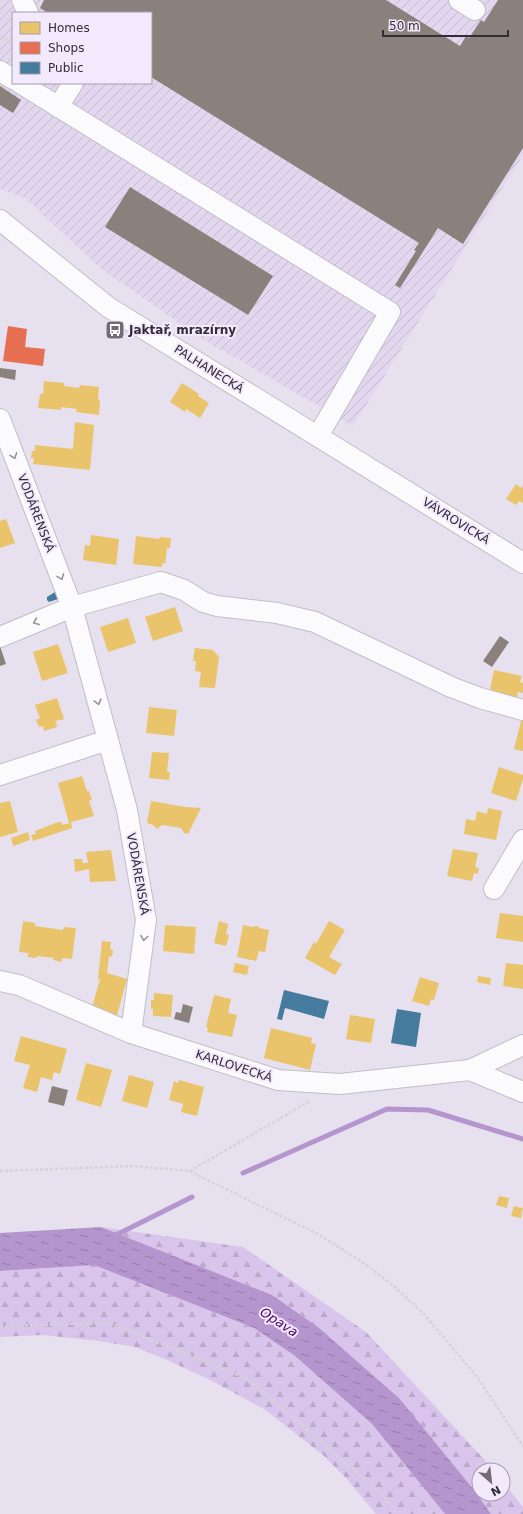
<svg xmlns="http://www.w3.org/2000/svg" width="523" height="1514" font-family="'DejaVu Sans',sans-serif">
<style>
.industrial{fill:url(#industrial-furrows);fill-rule:evenodd}
.forest{fill:url(#forest-firs)}
.water{fill:url(#water-ripples)}
.homes{fill:#e9c46a}
.shops{fill:#e76f51}
.public{fill:#457b9d}
.industry{fill:#8a817c}
.lines{fill:none;stroke-linecap:round;stroke-linejoin:round}
.stream{stroke:#b595ce;stroke-width:5}
.minor-casing{stroke:#c2bdc8;stroke-width:22}
.path{stroke:#d5d3d8;stroke-width:2.5;stroke-dasharray:3 2;stroke-linecap:butt}
.minor{stroke:#fbfafc;stroke-width:20}
.oneway{stroke:#969399}
.labels{text-anchor:middle;dominant-baseline:central;stroke-width:4;stroke-linejoin:round;paint-order:stroke}
.poi-label{font-size:12px;font-weight:bold;fill:#312c36;stroke:#f3e9fd;text-anchor:start}
.street-label{font-size:12px;fill:#312c36;stroke:#f3e9fd}
.water-label{font-size:13px;font-style:italic;fill:#440366;stroke:#f3e9fd}
</style>
<defs>
<pattern id="industrial-furrows" width="10" height="10" patternUnits="userSpaceOnUse"><rect width="10" height="10" fill="#e3d7ef"/><path d="M-1 1l2-2M0 10L10 0M9 11l2-2" fill="none" stroke="#c3b9ce"/></pattern>
<pattern id="forest-firs" width="22" height="20" patternUnits="userSpaceOnUse"><rect width="22" height="20" fill="#d9c4eb"/><path d="M5 1l3.5 6h-7zM16 11l3.5 6h-7z" fill="#bba9ca"/></pattern>
<pattern id="water-ripples" width="26" height="14" patternUnits="userSpaceOnUse"><rect width="26" height="14" fill="#b595ce"/><path d="M2 4q2-2 4 0t4 0M15 11q2-2 4 0t4 0" fill="none" stroke="#947aa8"/></pattern>
</defs>
<rect width="100%" height="100%" fill="#e7e0ee"/>
<path class="industrial" d="M 0,0 L 523,0 L 523,155 L 353,426 L 199,337 L 99,267 L 25,198 L 0,189 ZM 13,13 L 151,13 L 151,83 L 13,83 Z"/>
<g class="forest">
<path d="M 101,1227 L 243,1247 L 366,1332 L 494,1470 L 479,1470 L 479,1494 L 503,1494 L 503,1482 L 523,1507 L 523,1514 L 491,1514 L 474,1490 L 399,1398 L 318,1327 L 272,1295 Z"/>
<path d="M 94,1265 L 254,1328 L 295,1356 L 372,1424 L 445,1514 L 376,1514 L 346,1478 L 323,1455 L 264,1409 L 210,1380 L 167,1360 L 135,1347 L 99,1341 L 43,1335 L 0,1337 L 0,1271 Z"/>
</g>
<path class="water" d="M 101,1227 L 272,1295 L 318,1327 L 399,1398 L 474,1490 L 491,1514 L 445,1514 L 372,1424 L 295,1356 L 254,1328 L 94,1265 L 0,1271 L 0,1233 Z"/>
<g class="homes">
<path d="M 44,381 L 64,383 L 64,386 L 79,388 L 80,385 L 99,387 L 98,400 L 100,400 L 99,415 L 76,412 L 77,409 L 61,407 L 61,410 L 38,408 L 40,394 L 43,394 Z"/>
<path d="M 182,383 L 199,394 L 198,396 L 209,403 L 200,418 L 186,409 L 185,412 L 170,402 Z"/>
<path d="M 75,422 L 94,425 L 90,470 L 33,464 L 34,458 L 31,458 L 32,451 L 35,451 L 35,445 L 73,449 Z"/>
<path d="M 516,484 L 521,488 L 523,485 L 523,503 L 519,501 L 516,505 L 506,499 Z"/>
<path d="M 6,519 L 15,543 L 0,548 L 0,521 Z"/>
<path d="M 91,535 L 119,539 L 116,565 L 83,560 L 85,545 L 90,546 Z"/>
<path d="M 136,536 L 159,539 L 160,537 L 171,538 L 170,548 L 167,548 L 165,564 L 162,563 L 162,567 L 133,564 Z"/>
<path d="M 175,607 L 183,631 L 153,641 L 145,617 Z"/>
<path d="M 128,618 L 136,643 L 108,652 L 100,627 Z"/>
<path d="M 58,644 L 68,673 L 42,681 L 33,652 Z"/>
<path d="M 195,648 L 213,650 L 219,657 L 215,688 L 199,687 L 201,672 L 195,671 L 196,661 L 193,661 Z"/>
<path d="M 494,670 L 522,676 L 520,682 L 523,683 L 523,693 L 518,692 L 516,701 L 489,695 Z"/>
<path d="M 57,698 L 64,719 L 56,721 L 57,727 L 44,731 L 43,726 L 39,727 L 36,720 L 40,718 L 35,705 Z"/>
<path d="M 149,707 L 177,710 L 174,736 L 146,733 Z"/>
<path d="M 521,721 L 523,721 L 523,751 L 514,749 Z"/>
<path d="M 152,752 L 169,753 L 167,772 L 170,772 L 169,780 L 149,778 Z"/>
<path d="M 499,767 L 523,775 L 523,779 L 516,801 L 491,793 Z"/>
<path d="M 82,776 L 87,791 L 89,791 L 92,800 L 89,801 L 94,816 L 71,822 L 72,828 L 33,841 L 31,835 L 36,834 L 35,831 L 58,822 L 61,822 L 63,825 L 69,823 L 58,783 Z"/>
<path d="M 10,801 L 18,832 L 0,837 L 0,803 Z"/>
<path d="M 151,801 L 185,807 L 201,808 L 188,834 L 184,833 L 181,828 L 162,825 L 157,829 L 153,825 L 147,823 Z"/>
<path d="M 488,808 L 502,811 L 496,840 L 464,834 L 466,819 L 475,821 L 477,811 L 487,814 Z"/>
<path d="M 28,832 L 30,840 L 13,846 L 11,838 Z"/>
<path d="M 453,849 L 478,853 L 475,867 L 479,868 L 478,874 L 474,873 L 472,881 L 447,876 Z"/>
<path d="M 111,850 L 116,881 L 90,882 L 89,869 L 75,872 L 74,859 L 82,859 L 83,863 L 88,863 L 86,852 Z"/>
<path d="M 500,913 L 523,916 L 523,942 L 496,938 Z"/>
<path d="M 23,921 L 35,923 L 35,926 L 63,930 L 64,927 L 76,928 L 72,959 L 62,958 L 62,962 L 53,960 L 54,958 L 37,956 L 36,958 L 28,957 L 28,953 L 19,952 Z"/>
<path d="M 219,921 L 228,924 L 226,934 L 229,935 L 226,946 L 214,943 Z"/>
<path d="M 329,921 L 345,930 L 329,957 L 342,964 L 335,975 L 305,958 L 314,942 L 316,944 Z"/>
<path d="M 165,925 L 196,927 L 194,954 L 163,951 Z"/>
<path d="M 243,925 L 253,927 L 255,926 L 258,926 L 259,928 L 269,930 L 265,952 L 259,951 L 256,961 L 237,957 Z"/>
<path d="M 102,941 L 111,942 L 110,949 L 113,950 L 112,957 L 109,956 L 107,973 L 127,979 L 116,1019 L 91,1011 L 100,979 L 98,979 Z"/>
<path d="M 235,963 L 249,966 L 247,975 L 233,972 Z"/>
<path d="M 506,963 L 523,965 L 523,989 L 503,986 Z"/>
<path d="M 478,976 L 491,978 L 490,985 L 477,982 Z"/>
<path d="M 420,977 L 439,983 L 434,1000 L 431,999 L 429,1006 L 412,1001 Z"/>
<path d="M 154,993 L 173,995 L 171,1017 L 153,1016 L 153,1009 L 151,1009 L 151,1000 L 154,1000 Z"/>
<path d="M 214,995 L 231,999 L 228,1013 L 237,1015 L 232,1037 L 207,1032 L 208,1028 L 206,1027 Z"/>
<path d="M 350,1015 L 375,1019 L 371,1043 L 346,1039 Z"/>
<path d="M 271,1028 L 312,1038 L 311,1043 L 316,1044 L 310,1070 L 264,1058 Z"/>
<path d="M 21,1036 L 67,1049 L 60,1074 L 54,1072 L 52,1080 L 41,1077 L 37,1092 L 23,1088 L 30,1065 L 14,1061 Z"/>
<path d="M 86,1063 L 112,1070 L 101,1107 L 76,1100 Z"/>
<path d="M 129,1075 L 154,1082 L 147,1108 L 122,1101 Z"/>
<path d="M 179,1080 L 204,1087 L 197,1116 L 181,1112 L 183,1104 L 169,1100 L 174,1081 L 178,1083 Z"/>
<path d="M 499,1196 L 509,1198 L 507,1208 L 496,1205 Z"/>
<path d="M 514,1206 L 523,1208 L 521,1218 L 511,1216 Z"/>
</g>
<path class="shops" d="M 8,326 L 27,329 L 25,347 L 45,349 L 43,366 L 3,361 Z"/>
<g class="public">
<path d="M 55,592 L 58,599 L 49,602 L 47,600 L 47,597 Z"/>
<path d="M 284,990 L 329,1001 L 324,1019 L 285,1008 L 282,1020 L 277,1019 Z"/>
<path d="M 397,1009 L 421,1013 L 416,1047 L 391,1043 Z"/>
</g>
<g class="industry">
<path d="M 44,0 L 386,0 L 460,46 L 466,36 L 469,38 L 481,20 L 484,22 L 498,0 L 523,0 L 523,148 L 463,244 L 438,228 L 400,288 L 395,285 L 416,251 L 414,250 L 419,243 L 151,77 L 151,13 L 48,13 L 40,8 Z"/>
<path d="M 0,86 L 21,100 L 13,113 L 0,105 Z"/>
<path d="M 130,187 L 273,276 L 248,315 L 105,227 Z"/>
<path d="M 0,368 L 16,370 L 15,380 L 0,377 Z"/>
<path d="M 500,636 L 509,642 L 492,667 L 483,661 Z"/>
<path d="M 0,646 L 6,664 L 0,666 Z"/>
<path d="M 183,1004 L 193,1007 L 189,1023 L 174,1019 L 176,1012 L 181,1013 Z"/>
<path d="M 52,1086 L 68,1090 L 64,1106 L 48,1102 Z"/>
</g>
<g class="lines">
<g class="stream">
<path d="M 243,1173 L 387,1109 L 428,1110 L 523,1139"/>
<path d="M 112,1237 L 192,1197"/>
</g>
<g class="minor-casing">
<g id="minor">
<path d="M 22,0 L 28,13"/>
<path d="M 459,0 L 475,10"/>
<path d="M 0,71 L 13,79"/>
<path d="M 20,83 L 390,312 L 318,436"/>
<path d="M 58,107 L 73,83"/>
<path d="M 0,220 L 108,307 L 523,563"/>
<path d="M 0,419 L 72,607 L 127,810 L 146,920 L 131,1033"/>
<path d="M 0,637 L 72,607 L 161,582 L 184,590 L 203,602 L 217,606 L 277,613 L 315,622 L 451,687 L 480,698 L 523,710"/>
<path d="M 0,775 L 108,740"/>
<path d="M 494,889 L 523,840"/>
<path d="M 0,981 L 19,985 L 131,1033 L 278,1080 L 340,1084 L 470,1070 L 523,1045"/>
<path d="M 470,1070 L 523,1092"/>
</g>
</g>
<g class="path">
<path d="M 0,36 L 13,44"/>
<path d="M 0,1171 L 134,1166 L 189,1171 L 318,1234 L 368,1266 L 397,1289 L 423,1313 L 478,1378 L 523,1446"/>
<path d="M 190,1171 L 310,1101"/>
<path d="M 0,1326 L 110,1323 L 248,1379 L 386,1498 L 396,1514"/>
</g>
<use href="#minor" class="minor"/>
</g>
<defs><path id="oneway-chevron" d="M-2-3.5L2.5 0L-2 3.5" fill="none" stroke-width="1.6" stroke-linecap="round" stroke-linejoin="round"/></defs>
<g class="oneway">
<use href="#oneway-chevron" transform="translate(14 456) rotate(69)"/>
<use href="#oneway-chevron" transform="translate(61 577) rotate(69)"/>
<use href="#oneway-chevron" transform="translate(36 622) rotate(157)"/>
<use href="#oneway-chevron" transform="translate(98 702) rotate(75)"/>
<use href="#oneway-chevron" transform="translate(144 938) rotate(98)"/>
</g>
<defs>
<g id="bus-square" transform="scale(1)"><rect x="-9" y="-9" width="18" height="18" rx="4" fill="#716b76" stroke="#f3e9fd"/><path d="M-5-6H5V4H4V6H2V4H-2V6H-4V4H-5ZM-3.5-4V0h7V-4ZM-3.5 1.2v1.5H-2V1.2ZM2 1.2v1.5H3.5V1.2Z" fill="#fff"/></g>
</defs>
<g fill-rule="evenodd">
<use href="#bus-square" x="115" y="330"/>
</g>
<g class="labels">
<g class="poi-label">
<text x="129" y="330">Jaktař, mrazírny</text>
</g>
<g class="street-label">
<text transform="translate(209 369) rotate(32)">PALHANECKÁ</text>
<text transform="translate(36 513) rotate(69)">VODÁRENSKÁ</text>
<text transform="translate(456 521) rotate(32)">VÁVROVICKÁ</text>
<text transform="translate(138 874) rotate(80)">VODÁRENSKÁ</text>
<text transform="translate(234 1066) rotate(18)">KARLOVECKÁ</text>
</g>
<g class="water-label">
<text transform="translate(279 1322) rotate(33)">Opava</text>
</g>
</g>
<rect x="12" y="12" width="140" height="72" fill="#f3e9fd" stroke="#a59dad"/>
<rect x="20" y="22" width="20" height="12" fill="#e9c46a" stroke="#a59dad"/>
<text x="48" y="32" font-size="12" fill="#312c36">Homes</text>
<rect x="20" y="42" width="20" height="12" fill="#e76f51" stroke="#a59dad"/>
<text x="48" y="52" font-size="12" fill="#312c36">Shops</text>
<rect x="20" y="62" width="20" height="12" fill="#457b9d" stroke="#a59dad"/>
<text x="48" y="72" font-size="12" fill="#312c36">Public</text>
<g transform="translate(491 1482) rotate(152)"><circle r="19" fill="#f3e9fd" stroke="#a59dad"/>
<path d="M0-3L7 15L0 10L-7 15Z" fill="#716b76"/>
<text y="-6" font-size="11" font-weight="bold" text-anchor="middle" fill="#312c36">N</text>
</g>
<path d="M383 30v6h125v-6" fill="none" stroke="#312c36" stroke-width="2"/>
<text x="389" y="30" font-size="12" fill="#312c36" stroke="#f3e9fd" stroke-width="3" paint-order="stroke">50 m</text>
</svg>
